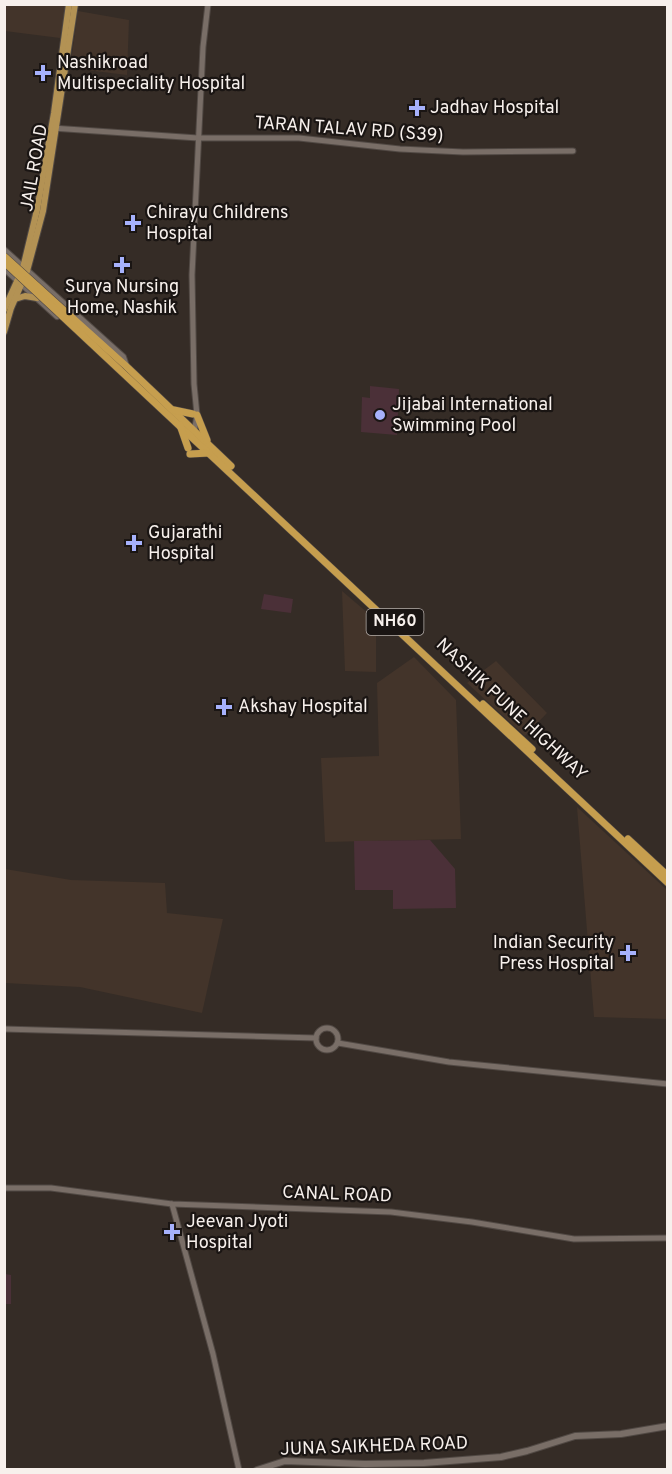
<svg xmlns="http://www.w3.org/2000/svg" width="672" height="1474" font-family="Overpass,sans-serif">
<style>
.built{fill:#43342a}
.green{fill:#4b3038}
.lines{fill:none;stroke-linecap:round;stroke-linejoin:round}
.tertiary-casing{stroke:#514944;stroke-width:7}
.secondary-casing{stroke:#514944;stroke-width:8}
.primary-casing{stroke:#514944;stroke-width:8}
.trunk-casing{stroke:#514944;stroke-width:8}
.tertiary{stroke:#796e67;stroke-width:5}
.secondary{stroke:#796e67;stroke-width:6}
.primary{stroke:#b39254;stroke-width:6}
.trunk{stroke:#c69e4e;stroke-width:7}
.trunk-bridge-casing{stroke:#514944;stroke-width:8;stroke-linecap:butt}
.trunk-bridge{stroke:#c69e4e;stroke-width:7}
.poi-dot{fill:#a6b1fc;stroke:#1a1513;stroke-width:2}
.labels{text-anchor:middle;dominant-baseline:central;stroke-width:4.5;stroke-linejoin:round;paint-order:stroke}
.shield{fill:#1a1513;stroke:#b5aeab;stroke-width:1.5}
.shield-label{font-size:16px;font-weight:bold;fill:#f7f0ec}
.poi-label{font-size:18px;fill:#f7f0ec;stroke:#1a1513;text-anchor:start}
.street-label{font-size:18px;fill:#f7f0ec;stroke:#1a1513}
</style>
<rect width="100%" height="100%" fill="#352c26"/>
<g class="built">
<path d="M 5,5 L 66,5 L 60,38 L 5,31 Z"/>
<path d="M 78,11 L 129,20 L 127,75 L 70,68 Z"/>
<path d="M 342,591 L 376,620 L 376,672 L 345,671 Z"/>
<path d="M 414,657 L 456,700 L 461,839 L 325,842 L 321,758 L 379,756 L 377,683 Z"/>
<path d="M 496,661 L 547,713 L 525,736 L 467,683 Z"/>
<path d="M 577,807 L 667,890 L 667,1019 L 594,1017 Z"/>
<path d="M 5,869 L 71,880 L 165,883 L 167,913 L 223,919 L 202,1013 L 80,987 L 5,983 Z"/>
</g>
<g class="green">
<path d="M 370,386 L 399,389 L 397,435 L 361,432 L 362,397 L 370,398 Z"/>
<path d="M 264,594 L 293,599 L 291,613 L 261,609 Z"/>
<path d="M 430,840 L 455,869 L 456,908 L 393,909 L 393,890 L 355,890 L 354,841 Z"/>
<path d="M 5,1274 L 11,1275 L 11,1304 L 5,1304 Z"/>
</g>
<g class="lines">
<g class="tertiary-casing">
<g id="tertiary">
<path d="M 52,128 L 198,138 L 299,138 L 400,149 L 463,152 L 573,151"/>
<path d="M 194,433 L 197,415 L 194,384 L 192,275 L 203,47 L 208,4"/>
<circle cx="327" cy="1039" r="11"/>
<path d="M 4,1029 L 316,1038"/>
<path d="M 338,1043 L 449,1062 L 668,1084"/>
<path d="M 4,1188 L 51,1188 L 172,1204 L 391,1212 L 472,1222 L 574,1239 L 668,1238"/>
<path d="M 172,1204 L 213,1354 L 239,1470"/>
</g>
</g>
<g class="secondary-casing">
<g id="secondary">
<path d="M 4,250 L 123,357 L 126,366"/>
<path d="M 4,268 L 57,316"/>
<path d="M 257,1470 L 285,1461 L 365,1464 L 424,1463 L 501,1457 L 527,1451 L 575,1436 L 621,1434 L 668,1426"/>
</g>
</g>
<g class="primary-casing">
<g id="primary">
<path d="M 15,299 L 25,296 L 37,298"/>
<path d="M 4,310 L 23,268 L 37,210 L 54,113 L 69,4"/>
<path d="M 4,332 L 11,308 L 27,271 L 43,211 L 75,4"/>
</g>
</g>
<g class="trunk-casing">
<g id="trunk">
<path d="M 67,313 L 126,366 L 231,466"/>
<path d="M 62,316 L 668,883"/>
<path d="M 174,410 L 193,414"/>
<path d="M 197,415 L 207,440"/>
<path d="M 180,425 L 188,448"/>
<path d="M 190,454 L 209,453"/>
<path d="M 483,704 L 532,749"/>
<path d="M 628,839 L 668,876"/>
</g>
</g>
<use href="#tertiary" class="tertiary"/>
<use href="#secondary" class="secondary"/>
<use href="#primary" class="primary"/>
<use href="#trunk" class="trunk"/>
<g class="trunk-bridge-casing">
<g id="trunk-bridge">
<path d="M 4,256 L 67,313"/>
<path d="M 4,262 L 62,316"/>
</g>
</g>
<use href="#trunk-bridge" class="trunk-bridge"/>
</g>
<g class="poi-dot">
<path d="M40 64h6v6h6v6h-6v6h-6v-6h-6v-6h6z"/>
<path d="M414 99h6v6h6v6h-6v6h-6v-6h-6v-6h6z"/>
<path d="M130 214h6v6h6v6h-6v6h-6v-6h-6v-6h6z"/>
<path d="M119 256h6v6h6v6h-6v6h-6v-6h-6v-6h6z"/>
<circle cx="380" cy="415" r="6"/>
<path d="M131 534h6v6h6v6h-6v6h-6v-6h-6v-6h6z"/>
<path d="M221 698h6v6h6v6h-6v6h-6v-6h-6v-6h6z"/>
<path d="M625 944h6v6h6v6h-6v6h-6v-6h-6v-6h6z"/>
<path d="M169 1223h6v6h6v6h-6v6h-6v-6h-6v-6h6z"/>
</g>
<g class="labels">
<rect class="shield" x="366.5" y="609" width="57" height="26" rx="4.5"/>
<g class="shield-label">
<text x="395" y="622">NH60</text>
</g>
<g class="poi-label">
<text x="57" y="63">Nashikroad<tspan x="57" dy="21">Multispeciality Hospital</tspan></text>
<text x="430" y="108">Jadhav Hospital</text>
<text x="146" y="213">Chirayu Childrens<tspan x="146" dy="21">Hospital</tspan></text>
<text x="122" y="287" text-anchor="middle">Surya Nursing<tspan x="122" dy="21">Home, Nashik</tspan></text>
<text x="392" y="405">Jijabai International<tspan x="392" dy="21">Swimming Pool</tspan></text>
<text x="148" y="533">Gujarathi<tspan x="148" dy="21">Hospital</tspan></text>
<text x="238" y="707">Akshay Hospital</text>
<text x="614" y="943" text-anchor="end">Indian Security<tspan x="614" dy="21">Press Hospital</tspan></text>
<text x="186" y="1222">Jeevan Jyoti<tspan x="186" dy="21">Hospital</tspan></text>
</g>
<g class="street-label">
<text transform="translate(349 130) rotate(4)">TARAN TALAV RD (S39)</text>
<text transform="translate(35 168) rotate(-80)">JAIL ROAD</text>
<text transform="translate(511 710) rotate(43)">NASHIK PUNE HIGHWAY</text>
<text transform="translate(337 1195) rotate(2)">CANAL ROAD</text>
<text transform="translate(374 1447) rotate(-2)">JUNA SAIKHEDA ROAD</text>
</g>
</g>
<rect width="672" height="1474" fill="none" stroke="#f7f0ec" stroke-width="12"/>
</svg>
